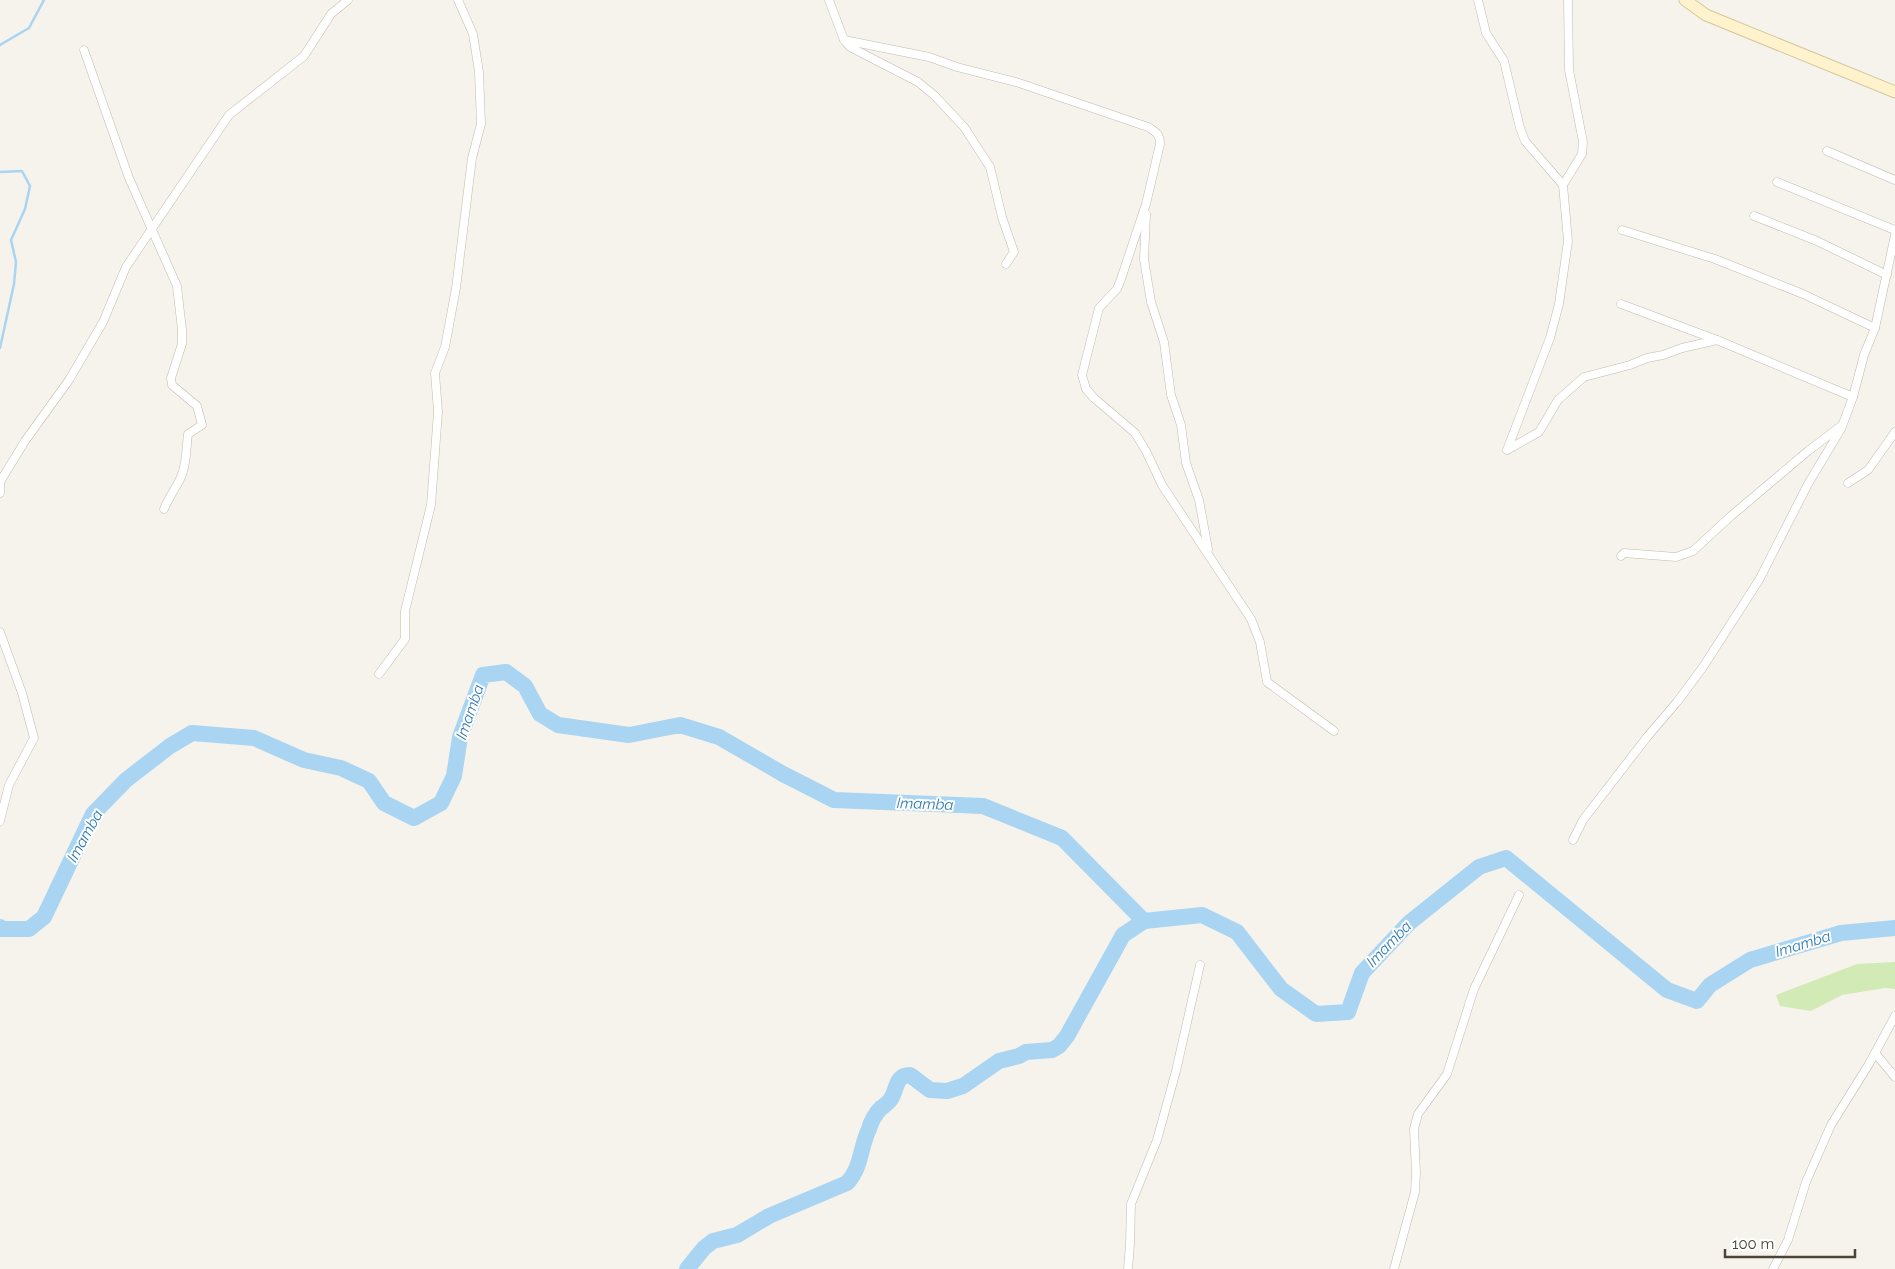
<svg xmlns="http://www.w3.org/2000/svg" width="1895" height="1269" font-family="Raleway,sans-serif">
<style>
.green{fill:#d2eab5}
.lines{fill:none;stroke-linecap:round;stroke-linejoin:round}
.stream{stroke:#a9d4f2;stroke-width:2.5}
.river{stroke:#a9d4f2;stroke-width:16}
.street-casing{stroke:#c2bbae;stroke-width:9}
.secondary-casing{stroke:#d6c79b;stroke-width:13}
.street{stroke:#fff;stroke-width:8}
.secondary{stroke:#fff3cd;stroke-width:11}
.labels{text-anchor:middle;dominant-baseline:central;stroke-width:4;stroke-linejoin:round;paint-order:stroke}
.water-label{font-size:15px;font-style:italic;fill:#2e7ab2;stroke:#fff}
</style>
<rect width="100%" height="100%" fill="#f6f3ec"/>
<path class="green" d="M 1895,962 L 1895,989 L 1885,988 L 1842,995 L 1811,1011 L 1780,1006 L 1776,995 L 1857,964 Z"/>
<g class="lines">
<g class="stream">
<path d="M 0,45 L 29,28 L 44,0"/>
<path d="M 0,172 L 22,171 L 30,186 L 25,209 L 11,240 L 16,262 L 14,284 L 0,348"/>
</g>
<g class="river">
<path d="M 0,927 L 2,929 L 29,929 L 44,917 L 93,814 L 126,780 L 170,746 L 192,733 L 254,738 L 304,760 L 341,768 L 369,781 L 384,803 L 414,818 L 441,803 L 454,776 L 460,737 L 483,675 L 506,672 L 525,686 L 540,714 L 558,725 L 629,735 L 680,725 L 719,737 L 783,774 L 834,800 L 983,806 L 1062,838 L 1144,921 L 1202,915 L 1237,932 L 1281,989 L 1316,1014 L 1348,1012 L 1362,973 L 1409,923 L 1479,867 L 1506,858 L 1667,990 L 1697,1001 L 1710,985 L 1750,960 L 1841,933 L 1895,928"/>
<path d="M 687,1269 L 704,1248 L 713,1241 L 737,1235 L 769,1216 L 847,1183 C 862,1167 860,1147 869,1129 C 871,1122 876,1113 881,1108 C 885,1105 890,1102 892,1097 C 897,1088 896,1075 910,1075 L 930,1090 L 947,1091 L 963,1086 L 999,1061 L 1019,1056 L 1026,1052 L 1052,1050 L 1059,1046 L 1067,1036 L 1123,935 L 1144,921"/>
</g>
<g class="street-casing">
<g id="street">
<path d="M 829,0 L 844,40 L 850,47 L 918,82 L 934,95 L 964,127 L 990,167 L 1002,217 L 1014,252 L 1006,264"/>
<path d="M 1478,0 L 1486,33 L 1504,61 L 1520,128 L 1525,141 L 1563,185 L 1568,241 L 1559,304 L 1550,338 L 1507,450 L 1539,432 L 1558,400 L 1584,377 L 1630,365 L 1647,358 L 1663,355 L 1682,348 L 1717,340"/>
<path d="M 844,40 L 929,57 L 957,67 L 1019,83 L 1148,127 C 1156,132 1160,134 1160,144 L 1146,204 L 1121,279 L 1117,289 L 1099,308 L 1082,375 L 1086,389 L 1094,398 L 1135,433 L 1146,451 L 1162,485 L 1251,619 L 1260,642 L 1267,682 L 1334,731"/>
<path d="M 84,50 L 129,178 L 177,286 L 182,330 L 182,344 L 171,378 L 172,385 L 197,406 L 202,425 L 188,434 C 186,448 187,464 181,477 C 176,488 169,497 164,509"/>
<path d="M 1827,151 L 1895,180"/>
<path d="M 1777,182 L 1895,230"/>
<path d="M 1563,185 L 1582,154 L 1583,142 L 1569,70 L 1568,0"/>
<path d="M 1146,214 L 1144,259 L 1151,302 L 1164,342 L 1171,395 L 1181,425 L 1186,463 L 1199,500 L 1208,549"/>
<path d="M 1754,216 L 1817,241 L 1887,275"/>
<path d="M 1622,230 L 1715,259 L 1803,294 L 1875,328"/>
<path d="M 1621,304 L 1717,340 L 1853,397"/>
<path d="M 1848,483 L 1868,470 L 1895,432"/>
<path d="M 0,493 L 0,482 L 25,441 L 69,380 L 103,322 L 126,267 L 229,115 L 304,56 L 331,14 L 348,0"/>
<path d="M 1621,556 L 1624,553 L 1676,557 L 1693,551 L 1731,516 L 1808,451 L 1841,426"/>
<path d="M 0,632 L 22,693 L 34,738 L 9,785 L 0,821"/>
<path d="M 379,674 L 405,639 L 405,611 L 431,505 L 438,412 L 435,373 L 445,347 L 456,288 L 472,158 L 481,124 L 479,72 L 473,34 L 458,0"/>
<path d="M 1573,840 L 1583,820 L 1647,737 L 1677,702 L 1703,667 L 1759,580 L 1808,484 L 1841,429 L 1853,397 L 1864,355 L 1875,328 L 1895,235"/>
<path d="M 1875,1053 L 1895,1077"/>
<path d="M 1128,1269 L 1130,1244 L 1131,1204 L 1157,1140 L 1176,1071 L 1200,965"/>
<path d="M 1394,1269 L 1415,1192 L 1416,1173 L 1414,1129 L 1418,1114 L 1447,1074 L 1474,989 L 1519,895"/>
<path d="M 1773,1269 L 1788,1240 L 1806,1182 L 1831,1125 L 1869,1064 L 1895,1016"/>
</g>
</g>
<g class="secondary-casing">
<path id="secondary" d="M 1685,0 L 1706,15 L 1895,92"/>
</g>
<use href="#street" class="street"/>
<use href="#secondary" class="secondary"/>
</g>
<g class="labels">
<g class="water-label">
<text transform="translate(470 712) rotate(-71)">Imamba</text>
<text transform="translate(925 804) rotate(2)">Imamba</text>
<text transform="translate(85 836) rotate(-61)">Imamba</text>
<text transform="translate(1389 944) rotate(-46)">Imamba</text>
<text transform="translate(1803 944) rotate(-17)">Imamba</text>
</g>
</g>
<path d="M1725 1249v8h130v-8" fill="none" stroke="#4b4439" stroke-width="2.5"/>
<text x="1732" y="1249" font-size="15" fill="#4b4439" stroke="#ffffff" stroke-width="4" paint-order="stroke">100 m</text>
</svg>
